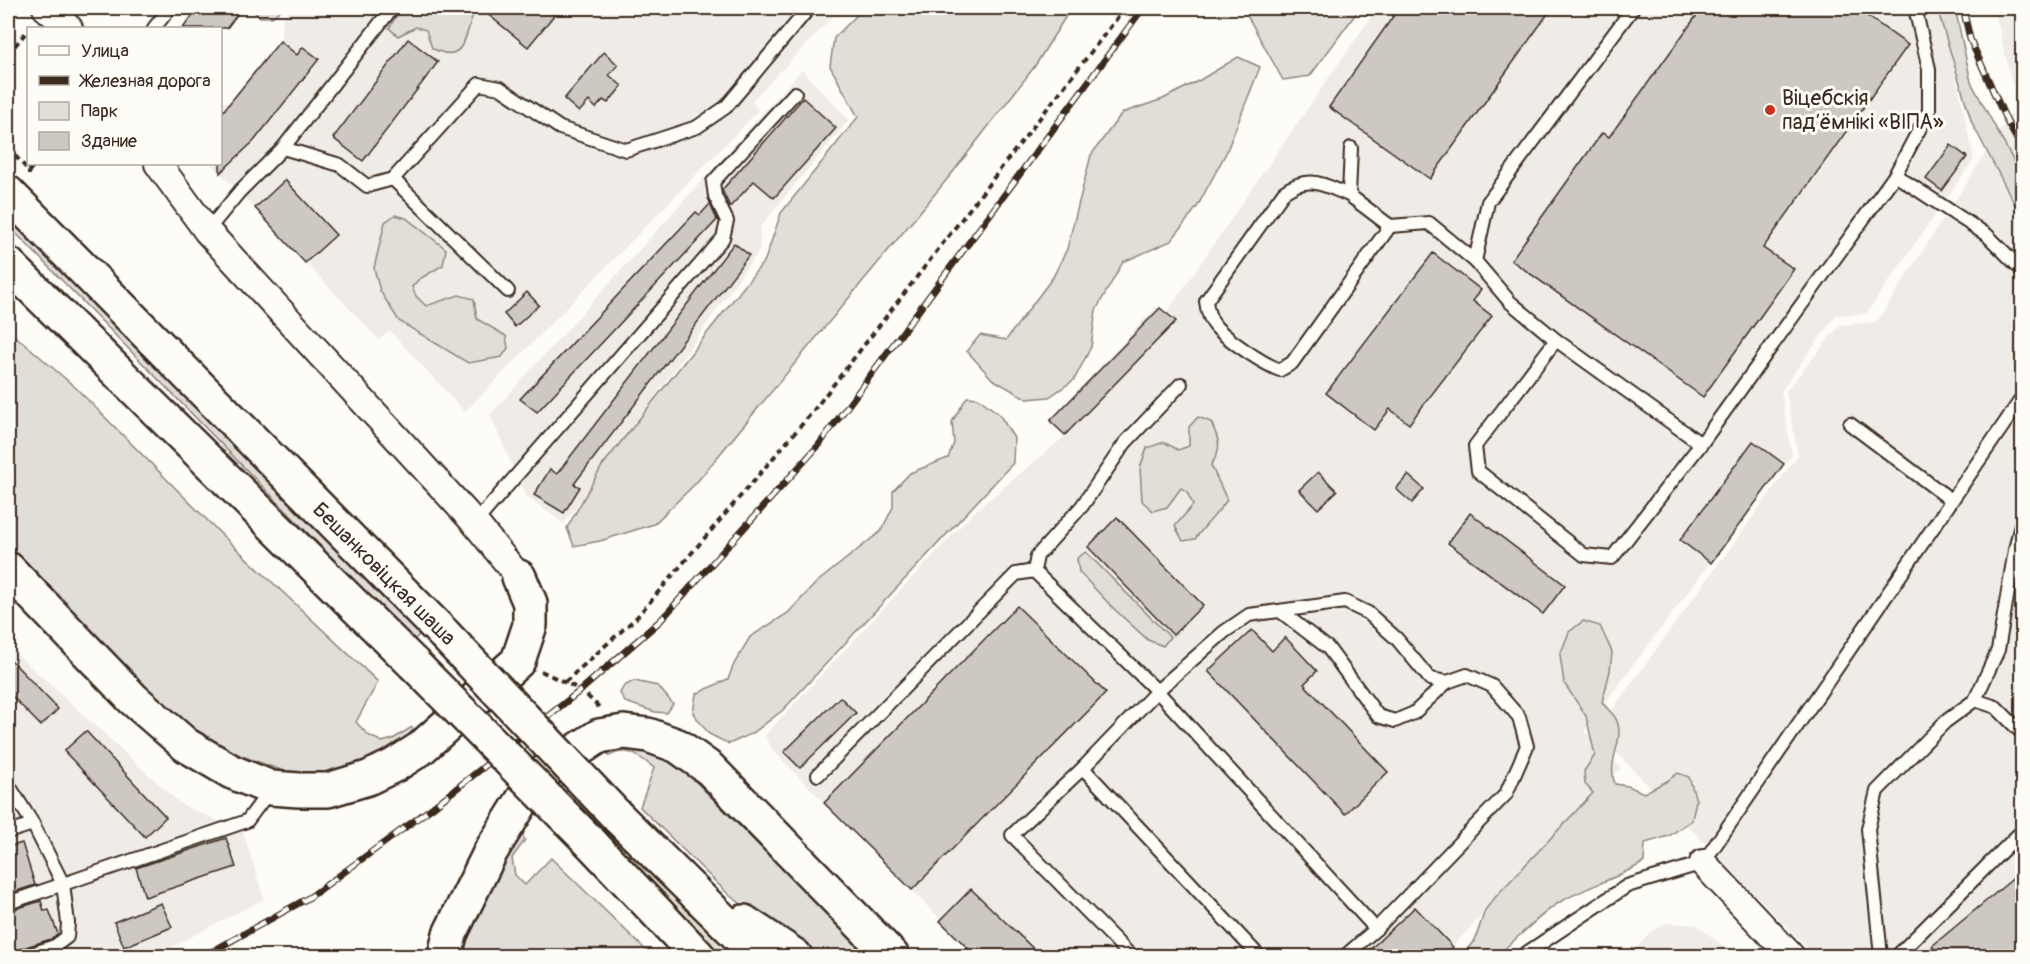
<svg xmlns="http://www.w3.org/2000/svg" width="2030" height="964" font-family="Pangolin,sans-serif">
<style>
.built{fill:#efece7}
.green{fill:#e1ded7;stroke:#8e847a;stroke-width:1.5}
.building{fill:#cdc8c2;stroke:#3b2a1e;stroke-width:1.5}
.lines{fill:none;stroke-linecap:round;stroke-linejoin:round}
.service-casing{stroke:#3b2a1e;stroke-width:16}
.minor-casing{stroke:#3b2a1e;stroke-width:30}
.primary-casing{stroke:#3b2a1e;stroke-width:38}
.path{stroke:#3b2a1e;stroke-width:4;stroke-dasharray:6 4.5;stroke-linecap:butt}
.service{stroke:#fdfcf7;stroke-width:12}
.minor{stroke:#fdfcf7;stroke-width:26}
.primary{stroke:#fdfcf7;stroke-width:33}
.rail-casing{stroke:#3b2a1e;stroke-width:7}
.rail{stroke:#fdfcf7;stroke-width:4.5;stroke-dasharray:14;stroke-linecap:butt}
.primary-bridge-casing{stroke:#3b2a1e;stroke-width:38;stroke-linecap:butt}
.primary-bridge{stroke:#fdfcf7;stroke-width:33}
.poi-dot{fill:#c8321e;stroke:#fdfcf7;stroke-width:2}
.labels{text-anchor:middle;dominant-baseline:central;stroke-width:6;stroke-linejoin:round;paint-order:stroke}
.poi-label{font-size:21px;fill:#3b2a1e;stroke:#fdfcf7;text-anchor:start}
.street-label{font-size:21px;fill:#3b2a1e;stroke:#fdfcf7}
</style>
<rect width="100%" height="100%" fill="#fdfcf7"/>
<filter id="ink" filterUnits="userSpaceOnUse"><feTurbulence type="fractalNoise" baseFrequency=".0167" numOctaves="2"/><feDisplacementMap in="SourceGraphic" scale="12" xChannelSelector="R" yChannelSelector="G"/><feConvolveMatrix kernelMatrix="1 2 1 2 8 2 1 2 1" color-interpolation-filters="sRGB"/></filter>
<g filter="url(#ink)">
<g class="built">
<path d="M 291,8 L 841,8 L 752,101 L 758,111 L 465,412 L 390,331 L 379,340 L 212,164 L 220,164 L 221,101 L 230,104 L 280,41 L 283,17 Z"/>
<path d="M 1377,8 L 1941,8 L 1974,159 L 1866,314 L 1836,315 L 1781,391 L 1792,456 L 1784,464 L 1584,731 L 1621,768 L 1443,956 L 977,956 L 772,750 L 765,735 L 973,513 L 1065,436 L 1050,421 L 1156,307 L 1167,312 Z"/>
<path d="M 1994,8 L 2022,8 L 2022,956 L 1815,956 L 1596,732 L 1798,455 L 1786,391 L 1840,325 L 1877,322 L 2017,104 Z"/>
<path d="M 802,70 L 849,120 L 760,227 L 760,249 L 564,524 L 525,495 L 490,415 Z"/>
<path d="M 8,646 L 182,805 L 243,831 L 264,899 L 154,956 L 8,956 Z"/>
<path d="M 1666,923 L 1697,925 L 1735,956 L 1630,956 L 1650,932 Z"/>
</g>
<g class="green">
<path d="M 251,8 L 283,8 L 272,17 L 260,17 Z"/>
<path d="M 401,8 L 476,8 C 465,28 468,68 432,48 L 426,30 L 416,27 L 398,36 L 389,28 Z"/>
<path d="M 864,8 L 1071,8 L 1035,66 L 953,172 L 696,483 L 654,524 L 600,541 L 574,546 L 567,528 L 602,466 L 765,260 L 781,213 L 858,117 L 830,66 L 834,38 Z"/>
<path d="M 1243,8 L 1360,8 L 1310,76 L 1283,80 Z"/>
<path d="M 1937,8 L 1955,8 L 1971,82 L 2022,177 L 2022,218 L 1972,123 Z"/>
<path d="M 1238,57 L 1260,67 L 1226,153 L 1197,207 L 1171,241 L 1123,262 L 1096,310 L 1091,347 L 1074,380 L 1049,397 L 1027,399 L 992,379 L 967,351 L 980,335 L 1006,340 L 1053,277 L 1067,249 L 1091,155 L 1122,113 L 1163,99 L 1200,80 Z"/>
<path d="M 395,215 L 406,218 L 446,249 L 443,265 L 418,280 L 412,287 L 416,296 L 426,306 L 459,295 L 474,299 L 477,319 L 506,336 L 508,348 L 502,357 L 468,363 L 399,321 L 380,291 L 374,268 L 385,222 Z"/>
<path d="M 16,216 L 423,631 L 413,641 L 8,225 Z"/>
<path d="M 8,332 L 23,342 L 76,388 L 222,535 L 378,682 L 356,722 L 368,735 L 382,742 L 393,739 L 412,727 L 417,734 L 357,769 L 316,776 L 292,774 L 225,750 L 168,712 L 91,636 L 8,548 Z"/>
<path d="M 967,397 L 978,398 L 999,414 L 1014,438 L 1013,463 L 783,710 L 753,733 L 729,744 L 709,734 L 693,713 L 696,694 L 728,679 L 734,664 L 750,637 L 788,613 L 816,583 L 881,531 L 893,507 L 893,491 L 910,473 L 948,458 L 954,443 L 952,422 Z"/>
<path d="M 1198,417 L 1211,422 C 1219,440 1223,448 1211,465 L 1227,500 C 1217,514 1205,525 1195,539 L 1183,541 L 1175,526 L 1193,505 L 1187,492 L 1181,488 L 1167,507 L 1153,511 L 1142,501 L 1140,468 L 1147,448 L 1164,442 L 1178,450 L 1189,446 L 1189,427 Z"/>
<path d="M 1086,552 L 1170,637 L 1163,646 L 1148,640 L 1113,608 L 1079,572 L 1077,558 Z"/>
<path d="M 1583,621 L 1600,626 L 1612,652 L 1610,671 L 1602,702 C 1606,708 1615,715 1617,721 C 1625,741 1606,761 1615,784 L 1628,786 L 1644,793 L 1667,781 L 1678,773 L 1689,777 L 1696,800 L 1692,820 L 1669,836 L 1645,843 L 1644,862 C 1618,878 1587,887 1560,902 C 1540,914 1515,941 1496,956 L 1461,956 L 1475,940 L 1485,910 L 1498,894 L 1593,793 L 1585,784 L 1584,771 L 1595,755 L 1586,716 L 1564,683 L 1560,655 L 1569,632 Z"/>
<path d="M 634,681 L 658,686 L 673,704 L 667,713 L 655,712 L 625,702 L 620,693 L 624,686 Z"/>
<path d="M 627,744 L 677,763 L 870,956 L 811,956 L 729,895 L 640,807 L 654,768 C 639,756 628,746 609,756 L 603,748 Z"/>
<path d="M 521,832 L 525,840 L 512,858 L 515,875 L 525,885 L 551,858 L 652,956 L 462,956 L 499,853 Z"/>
<path d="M 635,849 L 738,956 L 720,956 L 624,858 Z"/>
</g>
<g class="building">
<path d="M 198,8 L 242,8 L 227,28 L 183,28 Z"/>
<path d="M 480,8 L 560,8 L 528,47 Z"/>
<path d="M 1399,8 L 1552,8 L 1430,179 L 1329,107 Z"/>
<path d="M 1702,8 L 1856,8 L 1908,45 L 1763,248 L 1794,269 L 1703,397 L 1511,260 L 1602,133 L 1609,137 Z"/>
<path d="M 408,39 L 438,62 L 363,161 L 333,138 Z"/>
<path d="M 280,41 L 297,55 L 303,47 L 319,59 L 254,141 L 220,173 L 220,115 Z"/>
<path d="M 604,52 L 618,65 L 609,75 L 622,86 L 608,103 L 603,100 L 596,108 L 589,101 L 579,112 L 564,99 Z"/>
<path d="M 803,98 L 836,128 L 774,198 L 754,181 L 730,207 L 722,190 Z"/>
<path d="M 1951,145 L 1967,157 L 1942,191 L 1926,179 Z"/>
<path d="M 285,180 L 336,235 L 305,263 L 255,208 Z"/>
<path d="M 710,204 L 717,220 L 537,412 L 520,399 L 696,212 L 700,215 Z"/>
<path d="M 734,243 L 749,255 L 574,484 L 580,487 L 564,513 L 534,495 L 550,469 L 557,474 Z"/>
<path d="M 1433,253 L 1481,290 L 1473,301 L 1492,316 L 1409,424 L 1390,409 L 1374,430 L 1326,393 Z"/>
<path d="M 527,292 L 539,305 L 515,327 L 504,314 Z"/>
<path d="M 1160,308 L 1176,321 L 1065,435 L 1050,421 Z"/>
<path d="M 1753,441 L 1784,464 L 1711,563 L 1680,540 Z"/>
<path d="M 1318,472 L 1337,491 L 1318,509 L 1299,490 Z"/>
<path d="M 1408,475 L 1424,489 L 1412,503 L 1396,489 Z"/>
<path d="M 1470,513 L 1565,585 L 1543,614 L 1448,543 Z"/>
<path d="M 1117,517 L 1203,605 L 1173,635 L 1088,547 Z"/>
<path d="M 1017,606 L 1106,693 L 912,890 L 824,803 Z"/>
<path d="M 1252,630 L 1272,651 L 1285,637 L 1317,671 L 1304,684 L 1388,772 L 1345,814 L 1208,671 Z"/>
<path d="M 8,657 L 58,709 L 41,726 L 8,692 Z"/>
<path d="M 840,697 L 856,713 L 800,768 L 784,752 Z"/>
<path d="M 86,731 L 166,817 L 145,837 L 64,751 Z"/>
<path d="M 226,838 L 236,867 L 145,897 L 136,868 Z"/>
<path d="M 22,843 L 35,885 L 8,894 L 8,847 Z"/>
<path d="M 2022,871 L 2022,957 L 1941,957 L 1932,946 Z"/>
<path d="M 971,889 L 1042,957 L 977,957 L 940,921 Z"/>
<path d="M 41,901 L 44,911 L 49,910 L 58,934 L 51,939 L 23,948 L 19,951 L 18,957 L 8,957 L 8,911 Z"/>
<path d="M 161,903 L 172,927 L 124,947 L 114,922 Z"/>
<path d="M 1415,907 L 1453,947 L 1443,957 L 1362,957 Z"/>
</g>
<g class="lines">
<g class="service-casing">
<g id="service">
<path d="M 154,28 L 170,8"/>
<path d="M 283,148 L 340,165 L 367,186 L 393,179 L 479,84 L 500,88 L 560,128 L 626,150 L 697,127 L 726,107 L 809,8"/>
<path d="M 1351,148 L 1349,195 L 1390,226 L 1429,223 L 1475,261 L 1510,302 L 1556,340 L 1701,444"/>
<path d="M 1895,175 L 1987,235 L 2022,270"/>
<path d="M 393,179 L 508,291"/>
<path d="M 1349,195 C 1324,185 1309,174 1284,192 L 1206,301 C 1207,310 1209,319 1216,327 C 1228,340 1263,364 1280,370 L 1292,363 L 1390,226"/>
<path d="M 207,231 L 240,191 L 283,148 L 392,8"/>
<path d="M 1475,261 L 1488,202 L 1633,8"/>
<path d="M 1556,340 L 1475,446 L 1478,471 L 1584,555 L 1612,558 L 1701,444 L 1895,175 L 1929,111 L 1929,69 L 1915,8"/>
<path d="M 1850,424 L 1951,500"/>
<path d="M 475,523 L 723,238 L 727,221 L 715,196 L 713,182 L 795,93"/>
<path d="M 1034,571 L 1037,556 L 1082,506 L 1125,443 L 1181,384"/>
<path d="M 1280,611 L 1328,648 L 1378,716 L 1395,721 L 1414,713 L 1447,682"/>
<path d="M 1975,700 L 1998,650 L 2015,550 L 2022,520"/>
<path d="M 1083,768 L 1259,956"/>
<path d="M 818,775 L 1016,574 L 1034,571 L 1157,691 L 1224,632 L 1249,615 L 1345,602 L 1368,613 L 1397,639 L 1430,679 L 1447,682 L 1467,675 L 1492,686 L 1519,717 L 1527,746 L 1506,794 L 1376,929"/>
<path d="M 8,784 L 33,824 L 63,884 L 68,923 L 67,937 L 55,946 L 26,956"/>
<path d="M 8,832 L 33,824"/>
<path d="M 8,903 L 247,821 L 271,789"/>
<path d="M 1131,956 L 1012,835 L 1083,768 L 1157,691 L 1376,929 L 1345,956"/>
<path d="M 1522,956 L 1627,886 L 1703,863 L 2022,398"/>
<path d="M 1881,956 L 1868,829 L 1877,791 L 1945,722 L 1975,700 L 1996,707 L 2022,733"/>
<path d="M 1897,956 L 2018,835"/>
</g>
</g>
<g class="minor-casing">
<g id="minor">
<path d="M 46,8 L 69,28"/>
<path d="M 158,164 L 207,231 L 475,523 L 519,577"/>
<path d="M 1703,863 L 1791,956"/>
</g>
</g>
<g class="primary-casing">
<g id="primary">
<path d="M 8,193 L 444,634"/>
<path d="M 8,264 L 414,664"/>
<path d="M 8,569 L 133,699 L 186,745 L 232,772 L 271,788 L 299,790 L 328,790 L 368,778 L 395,765 L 420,749 L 518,661 L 530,625 L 530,603 L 519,577"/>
<path d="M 618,817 L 759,956"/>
<path d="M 591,843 L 698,956"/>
<path d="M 744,922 L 795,956"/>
<path d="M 445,956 L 450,934 L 491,851 L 537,777 L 599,736 L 624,732 L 648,735 L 678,746 L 710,769 L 892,956"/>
</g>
</g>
<g class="path">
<path d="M 8,54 L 28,30"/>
<path d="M 8,148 L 29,171 L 29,175"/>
<path d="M 29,171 L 35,164"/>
<path d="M 541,671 L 581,690 L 600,708"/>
<path d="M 565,682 L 636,618 L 810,415 L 1125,8"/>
</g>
<use href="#service" class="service"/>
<use href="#minor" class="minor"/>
<use href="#primary" class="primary"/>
<g class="rail-casing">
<g id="rail">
<path d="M 1963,8 L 1970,39 L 2007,122 L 2022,148"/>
<path d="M 204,956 L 310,897 L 433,807 L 581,690 L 661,620 L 818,446 L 1143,8"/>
</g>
</g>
<use href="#rail" class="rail"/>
<g class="primary-bridge-casing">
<g id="primary-bridge">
<path d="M 444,634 L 618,817"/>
<path d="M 414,664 L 591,843"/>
</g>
</g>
<use href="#primary-bridge" class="primary-bridge"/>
</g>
</g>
<circle class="poi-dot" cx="1770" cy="110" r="6"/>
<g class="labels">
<g class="poi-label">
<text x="1782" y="98">Віцебскія<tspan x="1782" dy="24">падʼёмнікі «ВІПА»</tspan></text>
</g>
<g class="street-label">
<text transform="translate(384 574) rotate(45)">Бешанковіцкая шаша</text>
</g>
</g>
<rect width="2030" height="964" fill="none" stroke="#fdfcf7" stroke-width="30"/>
<rect x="15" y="15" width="2000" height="934" fill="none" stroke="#3b2a1e" stroke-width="2" filter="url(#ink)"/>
<rect x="27" y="27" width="195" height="138" fill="#fdfcf7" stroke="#afa8a0" stroke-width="1.5"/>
<rect x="39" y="46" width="30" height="9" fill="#fdfcf7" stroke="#afa8a0" stroke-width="1.5"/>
<text x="81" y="57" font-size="18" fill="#3b2a1e">Улица</text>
<rect x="39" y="76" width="30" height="9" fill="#3b2a1e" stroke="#afa8a0" stroke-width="1.5"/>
<text x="81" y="87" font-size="18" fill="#3b2a1e">Железная дорога</text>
<rect x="39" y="102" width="30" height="18" fill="#e1ded7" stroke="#afa8a0" stroke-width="1.5"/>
<text x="81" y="117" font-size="18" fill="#3b2a1e">Парк</text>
<rect x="39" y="132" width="30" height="18" fill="#cdc8c2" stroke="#afa8a0" stroke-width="1.5"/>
<text x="81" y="147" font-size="18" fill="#3b2a1e">Здание</text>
</svg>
